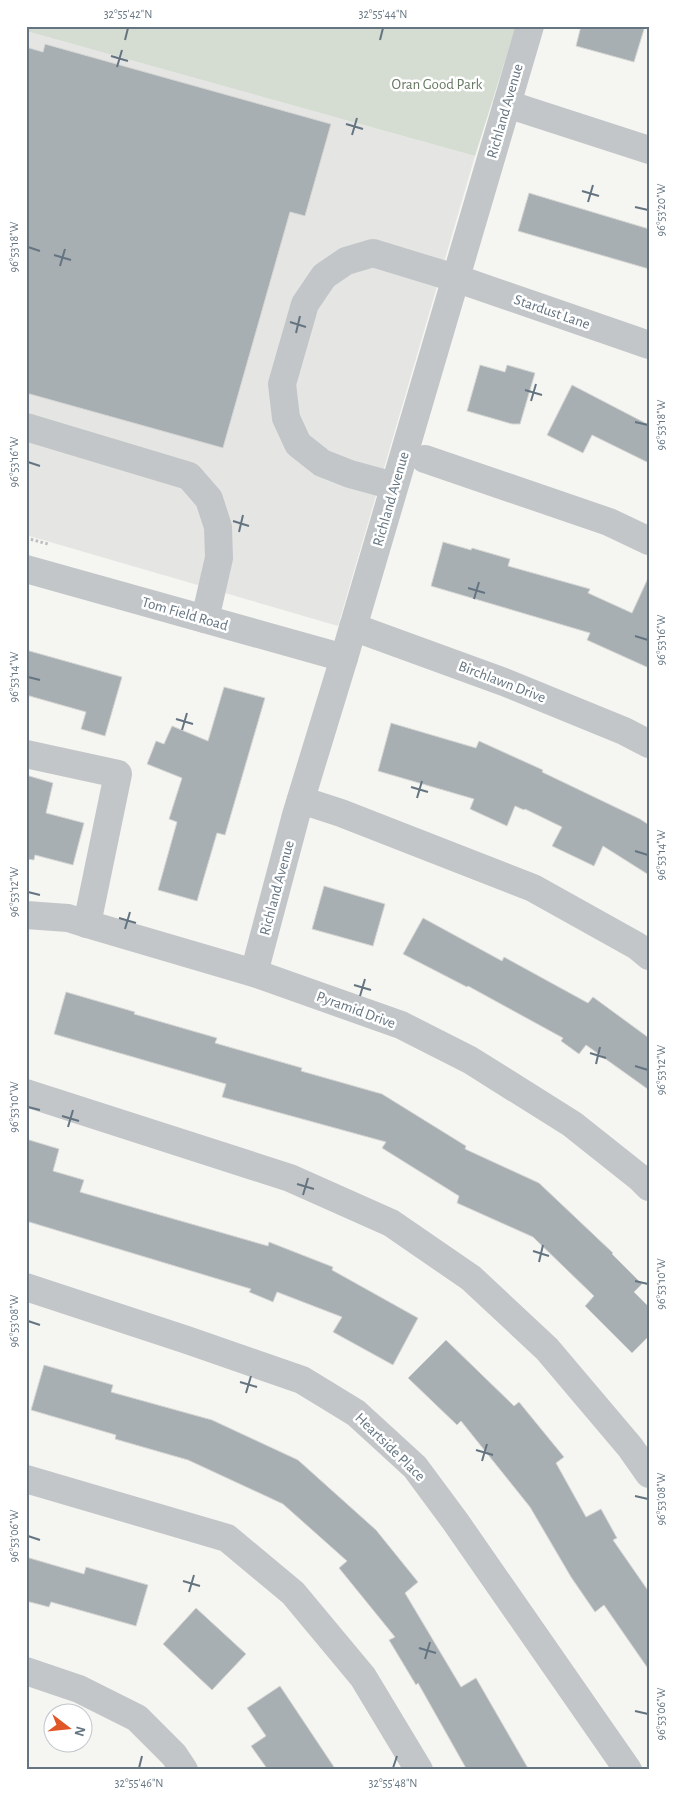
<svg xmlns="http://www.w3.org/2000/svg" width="675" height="1796" font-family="'Alegreya Sans',sans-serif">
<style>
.built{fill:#e5e6e4}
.green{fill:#d5dcd2}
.building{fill:#a7afb3;stroke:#d6d6d4}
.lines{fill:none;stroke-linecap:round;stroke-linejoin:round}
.path{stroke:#bcbec0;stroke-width:3;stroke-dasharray:2.5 2.5;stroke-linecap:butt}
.minor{stroke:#c2c6c9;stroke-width:28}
.ticks{fill:none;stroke:#647481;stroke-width:2}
.labels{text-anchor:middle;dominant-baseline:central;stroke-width:5;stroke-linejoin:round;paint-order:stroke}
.park-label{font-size:15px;fill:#677963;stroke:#fff}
.street-label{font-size:15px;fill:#647481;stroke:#fff}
.neatline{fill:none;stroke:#647481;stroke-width:2}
.ticks-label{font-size:12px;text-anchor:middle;fill:#647481}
</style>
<rect width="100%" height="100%" fill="#f5f5f1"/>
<path class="built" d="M 26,31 L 475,156 L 338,626 L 26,535 Z"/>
<path class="green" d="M 26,26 L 516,26 L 475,156 L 26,31 Z"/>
<g class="building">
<path d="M 581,26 L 645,26 L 634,62 L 576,46 Z"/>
<path d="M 45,44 L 331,124 L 305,216 L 290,212 L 223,448 L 26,393 L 26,47 L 43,52 Z"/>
<path d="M 529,193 L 649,229 L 649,269 L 518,231 Z"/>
<path d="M 480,365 L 505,372 L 507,365 L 535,373 L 520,424 L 512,424 L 467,411 Z"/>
<path d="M 572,385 L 649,425 L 649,463 L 592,435 L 583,453 L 547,435 Z"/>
<path d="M 443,542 L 471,550 L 472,548 L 510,559 L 508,566 L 590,589 L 588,593 L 632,613 L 649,576 L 649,668 L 587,640 L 590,633 L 431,586 Z"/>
<path d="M 26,650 L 122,677 L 105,736 L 81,729 L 86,712 L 26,695 Z"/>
<path d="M 224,687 L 265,698 L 225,835 L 217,833 L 197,901 L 158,890 L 177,822 L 169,819 L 182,778 L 147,764 L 156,741 L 164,744 L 172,726 L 208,741 Z"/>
<path d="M 391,723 L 476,748 L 479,741 L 543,770 L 542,772 L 640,819 L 649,825 L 649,875 L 603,846 L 594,866 L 552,846 L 562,827 L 525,809 L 524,810 L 515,806 L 507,826 L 470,809 L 474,799 L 378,771 Z"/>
<path d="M 26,775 L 53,783 L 46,813 L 84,823 L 73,865 L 35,855 L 34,860 L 26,859 Z"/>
<path d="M 324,886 L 385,904 L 373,946 L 312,929 Z"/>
<path d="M 423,918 L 502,961 L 504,957 L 588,1003 L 593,997 L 649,1038 L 649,1090 L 586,1045 L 579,1054 L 561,1041 L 563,1038 L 468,986 L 467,987 L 403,954 Z"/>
<path d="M 66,992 L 135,1012 L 134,1014 L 217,1038 L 215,1043 L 302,1068 L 301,1071 L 382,1094 L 466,1146 L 465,1149 L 539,1183 L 613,1253 L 612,1254 L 642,1284 L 634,1292 L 649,1307 L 649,1336 L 632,1353 L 585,1306 L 594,1296 L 533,1237 L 457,1203 L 459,1196 L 382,1148 L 386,1142 L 222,1097 L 226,1084 L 54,1034 Z"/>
<path d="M 26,1139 L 59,1149 L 53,1171 L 84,1180 L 80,1192 L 268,1246 L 269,1242 L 333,1267 L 332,1270 L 418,1318 L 393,1365 L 333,1332 L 342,1317 L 277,1292 L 273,1302 L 249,1292 L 251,1289 L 26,1221 Z"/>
<path d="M 446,1340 L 514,1406 L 519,1402 L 564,1457 L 556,1463 L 586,1517 L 601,1509 L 617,1538 L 613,1540 L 649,1592 L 649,1670 L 604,1605 L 595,1612 L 571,1577 L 530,1507 L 461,1421 L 457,1425 L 408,1378 Z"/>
<path d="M 44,1365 L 113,1385 L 111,1392 L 212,1420 L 298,1460 L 376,1530 L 418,1582 L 405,1593 L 461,1687 L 476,1678 L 529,1770 L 467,1770 L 418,1683 L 416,1685 L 389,1640 L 395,1637 L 339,1568 L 347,1561 L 283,1504 L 188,1460 L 115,1439 L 116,1435 L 31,1410 Z"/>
<path d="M 26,1557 L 84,1574 L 86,1567 L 148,1585 L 136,1626 L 51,1602 L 49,1607 L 26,1601 Z"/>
<path d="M 196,1608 L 246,1654 L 212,1690 L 163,1644 Z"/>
<path d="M 280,1686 L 336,1770 L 268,1770 L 251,1746 L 266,1736 L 247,1708 Z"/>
</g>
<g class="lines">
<path class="path" d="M 26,538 L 48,544"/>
<g class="minor">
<path d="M 507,104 L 649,150"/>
<path d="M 26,427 L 189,476 L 209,499 L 218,527 L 219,558 L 205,619"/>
<path d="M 425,459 L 609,522 L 649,541"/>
<path d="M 394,486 L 350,474 L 322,463 L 298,444 L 286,418 L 282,384 L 305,304 L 324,276 L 346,261 L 373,253 L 455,278 L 649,345"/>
<path d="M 26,569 L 344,658"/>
<path d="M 353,627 L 504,682 L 624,731 L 649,744"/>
<path d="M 26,754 L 118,774 L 87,924"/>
<path d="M 301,800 L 341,813 L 533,888 L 637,946 L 649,956"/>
<path d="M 26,915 L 68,918 L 87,924 L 254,973 L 401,1025 L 470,1060 L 572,1124 L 640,1178 L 649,1187"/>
<path d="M 254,973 L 296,815 L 344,658 L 530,26"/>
<path d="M 26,1093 L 290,1178 L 391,1223 L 471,1278 L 547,1349 L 630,1447 L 649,1474"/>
<path d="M 26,1287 L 187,1340 L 302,1380 L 356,1413 L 415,1467 L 455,1521 L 628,1770"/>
<path d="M 26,1479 L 227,1538 L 293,1593 L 363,1677 L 419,1770"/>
<path d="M 26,1671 L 79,1689 L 137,1718 L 174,1755 L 184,1770"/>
</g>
</g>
<path class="ticks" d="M 125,40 L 128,28M 380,40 L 383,28M 111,56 L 128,61M 117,67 L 122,50M 346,124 L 363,129M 352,135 L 357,118M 582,191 L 599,196M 588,202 L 593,185M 635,207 L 648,210M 28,247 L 40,251M 54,255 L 71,260M 60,266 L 65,249M 290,322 L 306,327M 296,333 L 300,316M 525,390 L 542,395M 531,401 L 536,384M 635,422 L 648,425M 28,462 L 40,466M 233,521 L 249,526M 239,532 L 243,515M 468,588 L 485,593M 474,599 L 479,582M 635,636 L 648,640M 28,677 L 40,680M 176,719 L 193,724M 182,730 L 187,713M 411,787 L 428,792M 417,798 L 422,781M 635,851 L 648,855M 28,892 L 40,895M 119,918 L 136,923M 125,929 L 130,912M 354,985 L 371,990M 360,996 L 365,979M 590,1053 L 606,1058M 596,1064 L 600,1047M 635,1066 L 648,1070M 28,1107 L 40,1110M 62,1116 L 79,1121M 68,1127 L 73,1110M 297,1184 L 314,1189M 303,1195 L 308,1178M 533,1251 L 549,1256M 539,1262 L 543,1245M 635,1281 L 648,1284M 28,1321 L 40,1325M 240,1382 L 257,1387M 246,1393 L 251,1376M 476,1450 L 493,1455M 482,1461 L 487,1444M 635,1496 L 648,1499M 28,1536 L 40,1540M 183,1581 L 200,1586M 189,1592 L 194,1575M 419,1648 L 436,1653M 425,1659 L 430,1642M 635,1711 L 648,1714M 139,1768 L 142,1756M 393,1768 L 397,1756"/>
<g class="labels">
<g class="park-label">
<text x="437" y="84">Oran Good Park</text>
</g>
<g class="street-label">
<text transform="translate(505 111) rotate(-74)">Richland Avenue</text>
<text transform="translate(552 312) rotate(19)">Stardust Lane</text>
<text transform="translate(391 499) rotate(-74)">Richland Avenue</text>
<text transform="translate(185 614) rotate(16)">Tom Field Road</text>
<text transform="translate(502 682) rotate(21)">Birchlawn Drive</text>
<text transform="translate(277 888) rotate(-75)">Richland Avenue</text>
<text transform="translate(356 1010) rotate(20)">Pyramid Drive</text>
<text transform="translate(390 1447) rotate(44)">Heartside Place</text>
</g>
</g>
<rect width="675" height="1796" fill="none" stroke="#ffffff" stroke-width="55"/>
<g transform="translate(68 1728) rotate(106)"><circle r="24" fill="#ffffff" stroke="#c1c7cd"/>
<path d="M0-4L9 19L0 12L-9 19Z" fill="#e05626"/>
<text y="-8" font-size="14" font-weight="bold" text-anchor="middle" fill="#647481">N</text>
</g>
<rect x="28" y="28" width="620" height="1740" class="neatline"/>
<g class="ticks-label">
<text x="128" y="18">32°55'42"N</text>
<text x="383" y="18">32°55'44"N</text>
<text transform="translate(661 210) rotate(-90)" y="4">96°53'20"W</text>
<text transform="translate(14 247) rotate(-90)" y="4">96°53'18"W</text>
<text transform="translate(661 425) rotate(-90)" y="4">96°53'18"W</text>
<text transform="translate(14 462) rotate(-90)" y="4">96°53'16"W</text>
<text transform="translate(661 640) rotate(-90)" y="4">96°53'16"W</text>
<text transform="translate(14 677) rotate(-90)" y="4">96°53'14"W</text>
<text transform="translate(661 855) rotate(-90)" y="4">96°53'14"W</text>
<text transform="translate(14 892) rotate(-90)" y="4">96°53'12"W</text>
<text transform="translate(661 1070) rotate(-90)" y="4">96°53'12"W</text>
<text transform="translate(14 1107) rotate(-90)" y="4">96°53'10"W</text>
<text transform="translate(661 1284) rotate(-90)" y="4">96°53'10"W</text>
<text transform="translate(14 1321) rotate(-90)" y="4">96°53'08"W</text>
<text transform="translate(661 1499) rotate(-90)" y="4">96°53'08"W</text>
<text transform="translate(14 1536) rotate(-90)" y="4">96°53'06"W</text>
<text transform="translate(661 1714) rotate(-90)" y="4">96°53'06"W</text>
<text x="139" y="1787">32°55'46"N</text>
<text x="393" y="1787">32°55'48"N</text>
</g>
</svg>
